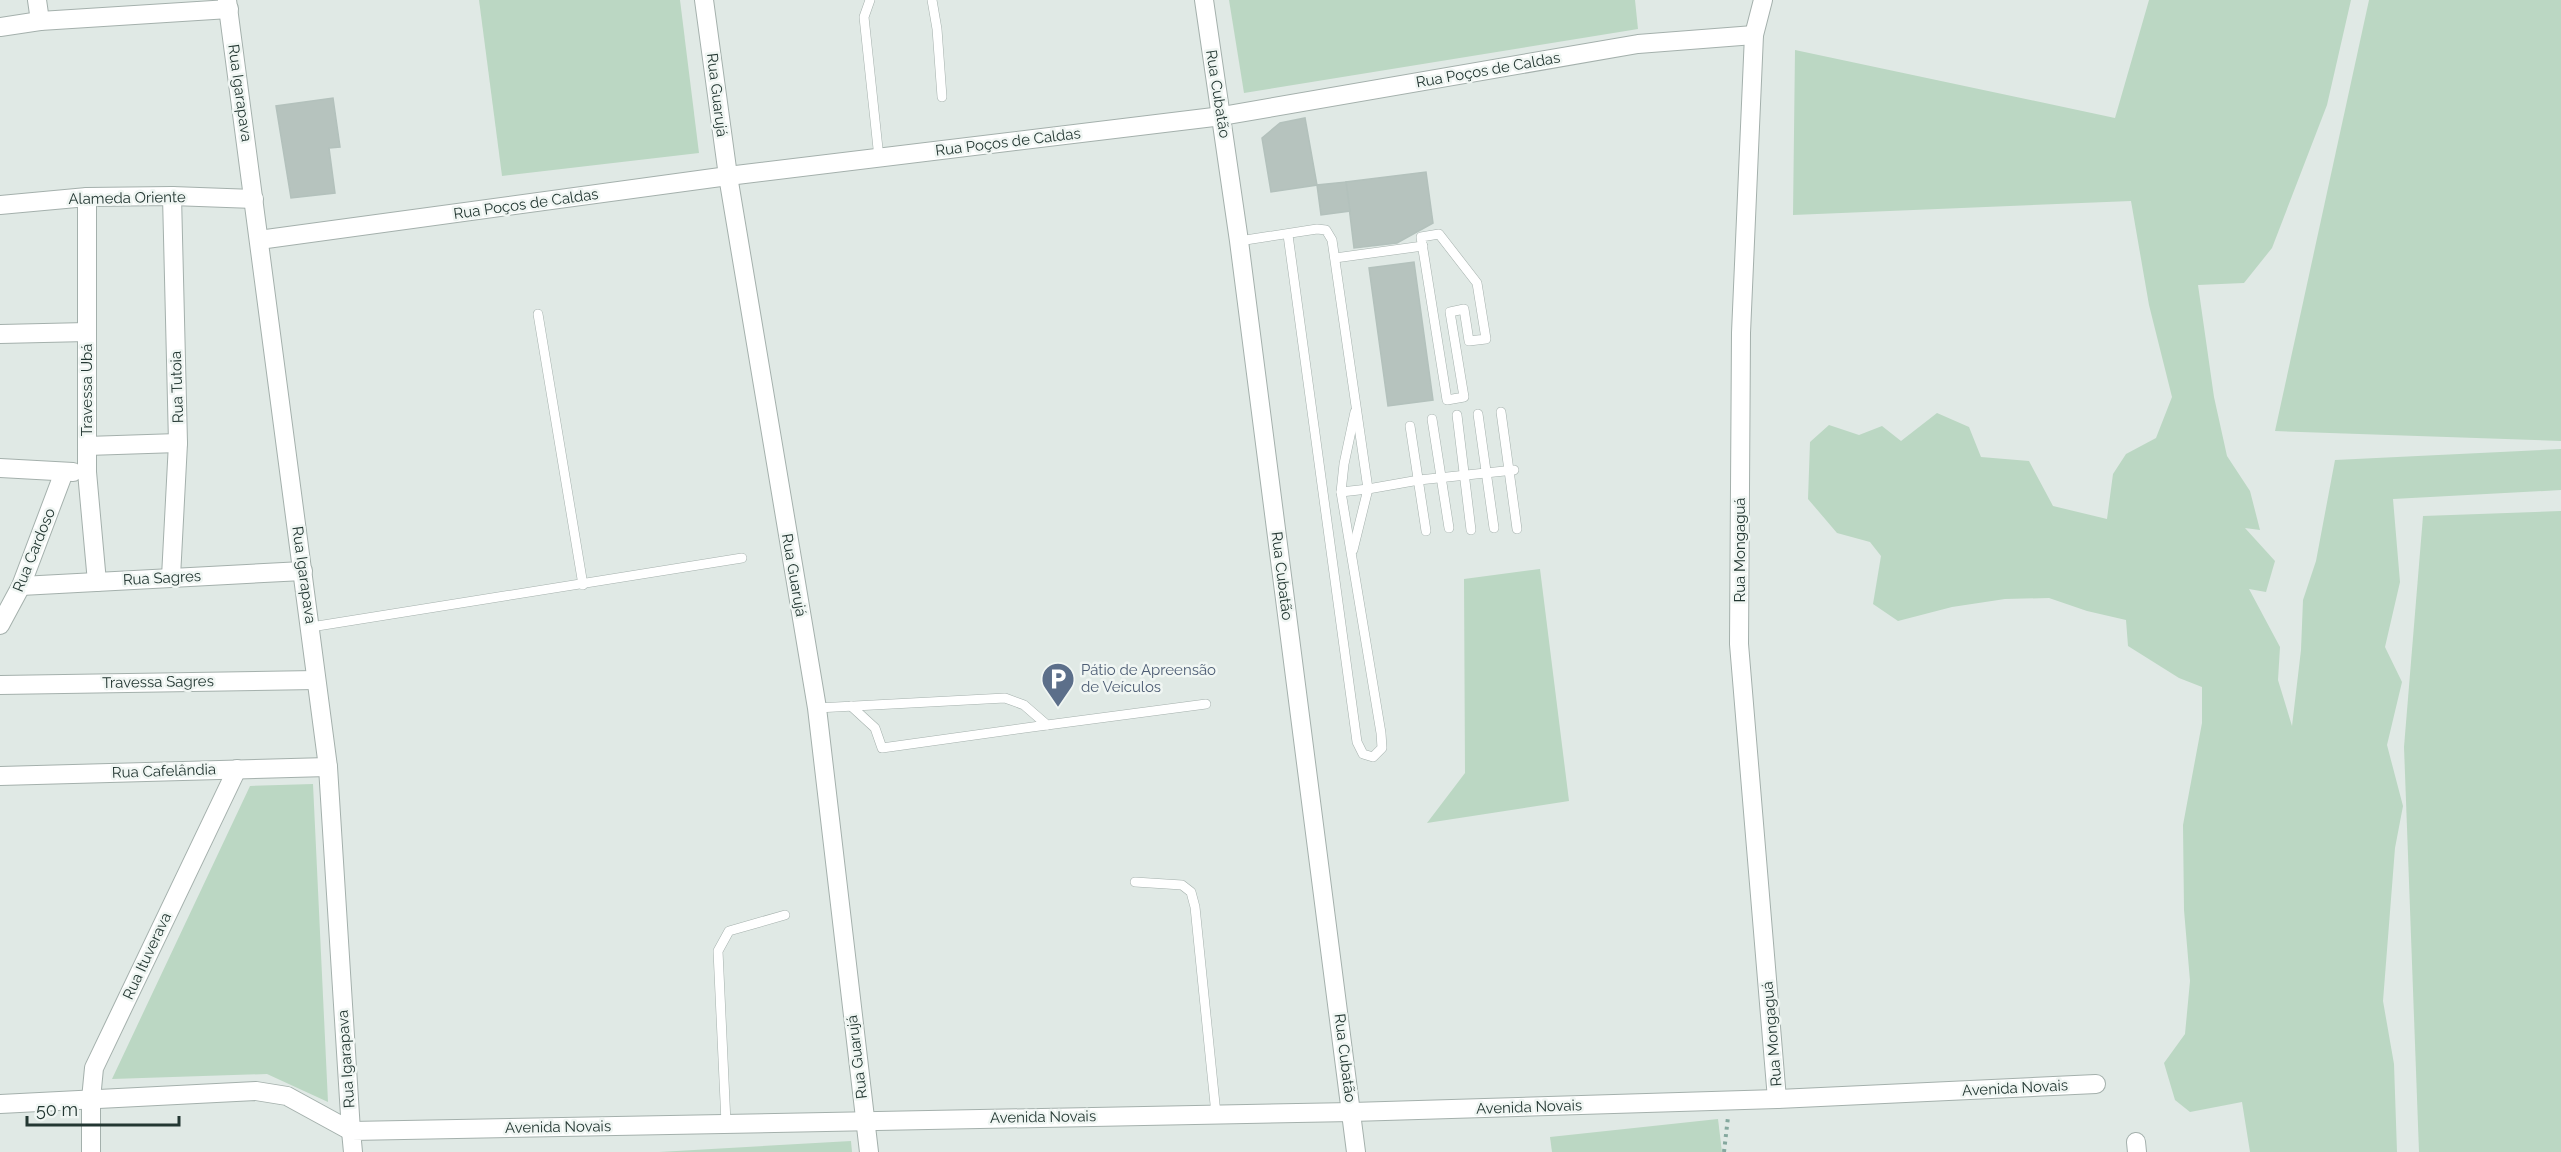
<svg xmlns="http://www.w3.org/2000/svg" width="2561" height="1152" font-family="Raleway,sans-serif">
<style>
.green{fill:#bbd7c3}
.building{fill:#b6c3be;stroke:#b3c1bc;stroke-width:1.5}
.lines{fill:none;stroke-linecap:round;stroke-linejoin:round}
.service-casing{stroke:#a4b0ac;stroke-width:10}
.minor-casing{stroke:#a4b0ac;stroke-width:20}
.tertiary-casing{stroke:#a4b0ac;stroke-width:20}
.path{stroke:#84a89e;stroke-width:4;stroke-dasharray:3 4.5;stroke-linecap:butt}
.service{stroke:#fff;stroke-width:9}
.minor{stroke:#fff;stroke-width:18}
.tertiary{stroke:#fff;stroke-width:18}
.labels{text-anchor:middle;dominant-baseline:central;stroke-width:5;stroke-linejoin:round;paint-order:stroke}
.street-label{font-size:15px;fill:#233732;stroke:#f0f6f3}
.service-label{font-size:15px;fill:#4e5e75;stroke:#f0f6f3;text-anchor:start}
</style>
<rect width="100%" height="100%" fill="#e0e9e5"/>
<g class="green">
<path d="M 479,0 L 680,0 L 699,153 L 502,176 Z"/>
<path d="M 1229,0 L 1635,0 L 1638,29 L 1244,93 Z"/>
<path d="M 2149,0 L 2351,0 L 2327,105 L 2272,248 L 2244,283 L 2198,285 L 2214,397 L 2227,456 L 2250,491 L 2260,530 L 2245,528 L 2275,561 L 2266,592 L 2249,589 L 2280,647 L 2278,680 L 2292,726 L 2301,650 L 2303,600 L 2316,561 L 2335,460 L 2561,449 L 2561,490 L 2393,499 L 2400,582 L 2385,647 L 2402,682 L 2387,745 L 2403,806 L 2395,848 L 2383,1001 L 2394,1064 L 2397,1152 L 2250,1152 L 2242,1102 L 2190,1112 L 2175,1100 L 2164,1063 L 2185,1034 L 2190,981 L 2184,910 L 2183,825 L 2202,723 L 2202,687 L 2179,678 L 2128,646 L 2126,620 L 2087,611 L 2049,598 L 2005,599 L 1952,607 L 1898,621 L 1873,604 L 1881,556 L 1870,542 L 1837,533 L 1808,499 L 1810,442 L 1829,425 L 1859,435 L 1882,426 L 1901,441 L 1937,413 L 1969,427 L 1981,457 L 2029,461 L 2053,506 L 2107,519 L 2113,474 L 2126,454 L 2156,438 L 2172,397 L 2149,305 L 2131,201 L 1793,215 L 1795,50 L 2115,118 Z"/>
<path d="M 2369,0 L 2561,0 L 2561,441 L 2275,431 Z"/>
<path d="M 2561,511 L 2561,1152 L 2419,1152 L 2404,747 L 2423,516 Z"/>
<path d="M 1540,569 L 1569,801 L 1427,823 L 1465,773 L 1464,579 Z"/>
<path d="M 313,784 L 328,1102 L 267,1074 L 112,1079 L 250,786 Z"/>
<path d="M 1718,1119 L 1722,1152 L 1552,1152 L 1550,1137 Z"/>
<path d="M 851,1141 L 852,1152 L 659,1152 Z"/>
</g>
<g class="building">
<path d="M 333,98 L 340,147 L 329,148 L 335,193 L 291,198 L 276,106 Z"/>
<path d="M 1305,118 L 1317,185 L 1271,192 L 1262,138 L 1280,123 Z"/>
<path d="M 1426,172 L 1433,223 L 1397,243 L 1354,248 L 1346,182 Z"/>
<path d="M 1346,182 L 1350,211 L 1321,215 L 1317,185 Z"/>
<path d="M 1414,262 L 1433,400 L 1388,406 L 1369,268 Z"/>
</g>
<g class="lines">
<g class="service-casing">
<g id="service">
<path d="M 870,0 L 864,17 L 879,158"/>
<path d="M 932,0 L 937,29 L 942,97"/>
<path d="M 1439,234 L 1477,283 L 1486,339 L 1469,341 L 1464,309 L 1450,312 L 1464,397 L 1447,400 L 1421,237 Z"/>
<path d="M 1288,235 L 1357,742 L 1363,754 L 1373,757 L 1382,748 L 1381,733 L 1341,492"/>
<path d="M 1239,241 L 1317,229 L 1326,230 L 1332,240 L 1368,489 L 1419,480 L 1514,470"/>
<path d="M 1335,258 L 1423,246"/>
<path d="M 538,314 L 583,585"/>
<path d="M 1501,412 L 1517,529"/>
<path d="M 1478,414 L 1494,528"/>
<path d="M 1457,415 L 1471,530"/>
<path d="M 1432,419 L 1449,528"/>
<path d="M 1410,426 L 1426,531"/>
<path d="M 1353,550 L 1368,489 L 1341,492 L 1344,464 L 1355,412"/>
<path d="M 311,627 L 742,558"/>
<path d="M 851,706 L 875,728 L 882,748 L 1047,725"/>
<path d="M 817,708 L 1005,698 L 1024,705 L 1047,725 L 1206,704"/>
<path d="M 1135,882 L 1182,885 L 1191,892 L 1195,907 L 1216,1114"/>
<path d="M 726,1123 L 718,951 L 729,931 L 785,915"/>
</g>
</g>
<g class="minor-casing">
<g id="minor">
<path d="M 37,0 L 40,21"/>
<path d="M 704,0 L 728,176 L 817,708 L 869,1152"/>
<path d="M 1204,0 L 1239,241 L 1356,1152"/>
<path d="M 1763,0 L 1754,35 L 1741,333 L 1739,644 L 1777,1099"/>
<path d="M 0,27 L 40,21 L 229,9"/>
<path d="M 87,197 L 87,472 L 97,582"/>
<path d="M 259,240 L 728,176 L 1222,116 L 1638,44 L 1754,35"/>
<path d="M 0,334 L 87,332"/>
<path d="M 87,446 L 178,443"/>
<path d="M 0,468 L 73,472"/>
<path d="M 171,577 L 178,443 L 172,196"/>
<path d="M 21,586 L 303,571"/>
<path d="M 0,625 L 21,586 L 64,472"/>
<path d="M 0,685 L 316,680"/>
<path d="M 0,776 L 328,767"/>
<path d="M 2136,1142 L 2137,1152"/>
<path d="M 91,1152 L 91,1099 L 94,1068 L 237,769"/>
<path d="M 353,1152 L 351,1131 L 1352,1112 L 1777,1099 L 2096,1084"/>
</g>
</g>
<g class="tertiary-casing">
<g id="tertiary">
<path d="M 227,0 L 328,767 L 351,1131"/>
<path d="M 0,205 L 87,197 L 172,196 L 254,199"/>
<path d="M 0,1104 L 256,1091 L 287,1096 L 351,1131"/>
</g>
</g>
<path class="path" d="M 1724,1152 L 1728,1117"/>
<use href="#service" class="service"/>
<use href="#minor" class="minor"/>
<use href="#tertiary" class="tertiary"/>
</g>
<defs>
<g id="parking-pin" transform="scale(1.725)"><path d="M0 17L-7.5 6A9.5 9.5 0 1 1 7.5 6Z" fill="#5c6f8a" stroke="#f0f6f3"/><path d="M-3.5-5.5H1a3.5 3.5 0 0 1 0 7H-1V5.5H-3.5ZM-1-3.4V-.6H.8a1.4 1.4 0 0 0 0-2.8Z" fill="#fff"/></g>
</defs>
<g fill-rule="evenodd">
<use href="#parking-pin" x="1058" y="679"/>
</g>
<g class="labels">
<g class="street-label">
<text transform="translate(1488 70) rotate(-10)">Rua Poços de Caldas</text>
<text transform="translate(240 93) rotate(82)">Rua Igarapava</text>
<text transform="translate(1218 94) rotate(81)">Rua Cubatão</text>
<text transform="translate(717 95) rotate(83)">Rua Guarujá</text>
<text transform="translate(1008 142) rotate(-7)">Rua Poços de Caldas</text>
<text transform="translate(127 198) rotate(-1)">Alameda Oriente</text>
<text transform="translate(526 204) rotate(-8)">Rua Poços de Caldas</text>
<text transform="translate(177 387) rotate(-92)">Rua Tutoia</text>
<text transform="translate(87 390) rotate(-90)">Travessa Ubá</text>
<text transform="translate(34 550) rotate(-68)">Rua Cardoso</text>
<text transform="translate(1740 550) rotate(-90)">Rua Mongaguá</text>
<text transform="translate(304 575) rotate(82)">Rua Igarapava</text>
<text transform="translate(794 575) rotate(80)">Rua Guarujá</text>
<text transform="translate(1282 576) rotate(83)">Rua Cubatão</text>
<text transform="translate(162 578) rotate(-3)">Rua Sagres</text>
<text transform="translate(158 682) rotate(-1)">Travessa Sagres</text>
<text transform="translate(164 771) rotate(-2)">Rua Cafelândia</text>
<text transform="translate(147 956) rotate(-65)">Rua Ituverava</text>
<text transform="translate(1772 1034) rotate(-95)">Rua Mongaguá</text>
<text transform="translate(857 1057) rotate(-97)">Rua Guarujá</text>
<text transform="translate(1345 1058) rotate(83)">Rua Cubatão</text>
<text transform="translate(346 1059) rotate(-94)">Rua Igarapava</text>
<text transform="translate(2015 1088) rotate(-3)">Avenida Novais</text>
<text transform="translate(1529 1107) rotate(-2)">Avenida Novais</text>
<text transform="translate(1043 1117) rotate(-1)">Avenida Novais</text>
<text transform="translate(558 1127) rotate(-1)">Avenida Novais</text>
</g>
<g class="service-label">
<text x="1081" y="670">Pátio de Apreensão<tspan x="1081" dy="17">de Veículos</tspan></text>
</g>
</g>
<path d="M27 1116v9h152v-9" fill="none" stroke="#233732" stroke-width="3"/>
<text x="36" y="1116" font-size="18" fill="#233732" stroke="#f0f6f3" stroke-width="4.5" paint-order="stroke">50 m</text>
</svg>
